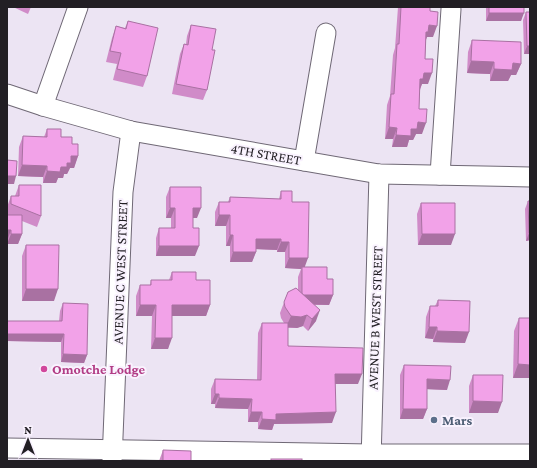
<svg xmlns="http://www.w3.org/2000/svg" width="537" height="468" font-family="'Crimson Pro',serif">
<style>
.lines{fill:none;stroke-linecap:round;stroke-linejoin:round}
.minor-casing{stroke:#6f6875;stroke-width:21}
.minor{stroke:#fff;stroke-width:19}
.wall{fill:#d08bc8}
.shaded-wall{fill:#a971a2}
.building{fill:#f2a2e8;stroke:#a971a2}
.hotel-dot{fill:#d1479c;stroke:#f9f2fe;stroke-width:1.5}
.service-dot{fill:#5c6f8a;stroke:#f9f2fe;stroke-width:1.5}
.labels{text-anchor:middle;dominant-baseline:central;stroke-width:4;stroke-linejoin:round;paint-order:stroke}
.street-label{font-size:14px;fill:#221f24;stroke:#f9f2fe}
.hotel-label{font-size:14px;font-weight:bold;fill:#b23c85;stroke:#f9f2fe;text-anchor:start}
.service-label{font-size:14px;font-weight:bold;fill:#4e5e75;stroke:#f9f2fe;text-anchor:start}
</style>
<rect width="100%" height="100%" fill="#ece4f3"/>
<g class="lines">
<g class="minor-casing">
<g id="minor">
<path d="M 7,94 L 43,106 L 131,131 L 379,174 L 530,177"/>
<path d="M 43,106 L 78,7"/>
<path d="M 304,161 L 326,33"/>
<path d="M 440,175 L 451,9"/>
<path d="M 7,448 L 371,454 L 530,454"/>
<path d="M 112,461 L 123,192 L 131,131"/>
<path d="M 371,461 L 379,174"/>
</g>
</g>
<use href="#minor" class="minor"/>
</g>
<g class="wall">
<path d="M 13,7 L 31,7 L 28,14 Z"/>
<path d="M 398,7 L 430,7 L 430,11 L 433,37 L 427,37 L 426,40 L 425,59 L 428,84 L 422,84 L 420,90 L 419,109 L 422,134 L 416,134 L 413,140 L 409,140 L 407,147 L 392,147 L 393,139 L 385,139 L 387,105 L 390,96 L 393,55 L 395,48 Z"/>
<path d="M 486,7 L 524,7 L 521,21 L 486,21 Z"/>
<path d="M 526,12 L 530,54 L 524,54 L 523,20 Z"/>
<path d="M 128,21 L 147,76 L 143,87 L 113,80 L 117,64 L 106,62 L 112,38 L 116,26 L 125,28 Z"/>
<path d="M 191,25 L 212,50 L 207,90 L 203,100 L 172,94 L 180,54 L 184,44 L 186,44 L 187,36 Z"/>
<path d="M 472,40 L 521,64 L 516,75 L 511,75 L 508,81 L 490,81 L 490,74 L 467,73 L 468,52 Z"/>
<path d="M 47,129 L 72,144 L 78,156 L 74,168 L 70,168 L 67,174 L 64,174 L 63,178 L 58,178 L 56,183 L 43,183 L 43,177 L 18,176 L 19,147 L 23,136 L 44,137 Z"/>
<path d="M 19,185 L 41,216 L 37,227 L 22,221 L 22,234 L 18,244 L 7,244 L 7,207 L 11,196 L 15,196 Z"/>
<path d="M 170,187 L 197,218 L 193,218 L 193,228 L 195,256 L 156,256 L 156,238 L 159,228 L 171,228 L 171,218 L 166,218 L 166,197 Z"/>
<path d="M 281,191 L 292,202 L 305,267 L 327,279 L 333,295 L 329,305 L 314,305 L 316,321 L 308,331 L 303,326 L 297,328 L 288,328 L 288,346 L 358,384 L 335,384 L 332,423 L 274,424 L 272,430 L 258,429 L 258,422 L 248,422 L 248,409 L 215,408 L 215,404 L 211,404 L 211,389 L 215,379 L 257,380 L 258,333 L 262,323 L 284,323 L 281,318 L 280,313 L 288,292 L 298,290 L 298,277 L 301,269 L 285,268 L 285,252 L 277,252 L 277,250 L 256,249 L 256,252 L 252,262 L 230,262 L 230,246 L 226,246 L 226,226 L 215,226 L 215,212 L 219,202 L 228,202 L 230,197 L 279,199 Z"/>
<path d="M 528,201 L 530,201 L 530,240 L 526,241 L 525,209 Z"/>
<path d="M 421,203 L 451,245 L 418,245 L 417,214 Z"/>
<path d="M 26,245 L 54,301 L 22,301 L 22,256 Z"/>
<path d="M 172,272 L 196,280 L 210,305 L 206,316 L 172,316 L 168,349 L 151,349 L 152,316 L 136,316 L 136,296 L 140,285 L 150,285 L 151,280 L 169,280 Z"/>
<path d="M 438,300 L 465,343 L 433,342 L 433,339 L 425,338 L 426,317 L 430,306 L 435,306 Z"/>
<path d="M 63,303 L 87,355 L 84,363 L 61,362 L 61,342 L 7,341 L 7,321 L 59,321 L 60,311 Z"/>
<path d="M 519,318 L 530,378 L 513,378 L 514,331 Z"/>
<path d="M 404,365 L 447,390 L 427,389 L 427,409 L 423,419 L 400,419 L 400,375 Z"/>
<path d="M 473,375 L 498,413 L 469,413 L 469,386 Z"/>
<path d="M 163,450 L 191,461 L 159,461 Z"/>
</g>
<g class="shaded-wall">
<path d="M 489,13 L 524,13 L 521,21 L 486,21 Z"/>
<path d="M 429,25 L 437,26 L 433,37 L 427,37 L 424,43 L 422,43 Z"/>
<path d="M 527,46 L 530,46 L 530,54 L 524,54 Z"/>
<path d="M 471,61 L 494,62 L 490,74 L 467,73 Z"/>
<path d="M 513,63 L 521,64 L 516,75 L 511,75 L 508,81 L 490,81 L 494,69 Z"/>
<path d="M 424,73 L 432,73 L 428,84 L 422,84 L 419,91 L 420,79 Z"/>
<path d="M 418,122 L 426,123 L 422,134 L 416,134 L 413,140 L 409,140 L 407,147 L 392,147 L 396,135 L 411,129 Z"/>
<path d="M 389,127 L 397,128 L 393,139 L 385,139 Z"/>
<path d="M 71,156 L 78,156 L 74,168 L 70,168 L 67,174 L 64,174 L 63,178 L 58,178 L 56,183 L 43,183 L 47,171 L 61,167 L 67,163 Z"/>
<path d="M 22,165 L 47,166 L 43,177 L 18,176 Z"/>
<path d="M 7,176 L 16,176 L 14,184 L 7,184 Z"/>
<path d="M 170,208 L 175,208 L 171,218 L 166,218 Z"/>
<path d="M 193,208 L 201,208 L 197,218 L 189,218 Z"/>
<path d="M 219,215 L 230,215 L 226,226 L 215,226 Z"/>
<path d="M 7,230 L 11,230 L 7,241 Z"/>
<path d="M 529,233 L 530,233 L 530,240 L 526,241 Z"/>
<path d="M 11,234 L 22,234 L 18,244 L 7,244 Z"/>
<path d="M 422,234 L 455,234 L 451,245 L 418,245 Z"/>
<path d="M 230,235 L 233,235 L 230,246 L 226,246 Z"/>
<path d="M 256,239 L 281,239 L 277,250 L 252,249 Z"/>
<path d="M 281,242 L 289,242 L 285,252 L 277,252 Z"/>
<path d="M 159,246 L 199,246 L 195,256 L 156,256 Z"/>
<path d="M 233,252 L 256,252 L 252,262 L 230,262 Z"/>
<path d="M 289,258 L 308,258 L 304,269 L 302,267 L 301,269 L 285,268 Z"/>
<path d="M 26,289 L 58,289 L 54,301 L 22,301 Z"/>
<path d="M 302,295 L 333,295 L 329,305 L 298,304 Z"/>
<path d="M 140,305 L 156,305 L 152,316 L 136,316 Z"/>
<path d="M 172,305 L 210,305 L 206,316 L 168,316 Z"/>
<path d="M 320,310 L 316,321 L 308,331 L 312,319 Z"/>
<path d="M 307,315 L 303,326 L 297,328 L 286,327 L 291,316 Z"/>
<path d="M 429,327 L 437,327 L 433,339 L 425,338 Z"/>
<path d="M 437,331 L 469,332 L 465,343 L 433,342 Z"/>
<path d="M 7,334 L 64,334 L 61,342 L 7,341 Z"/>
<path d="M 155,338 L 172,338 L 168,349 L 151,349 Z"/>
<path d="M 63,354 L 87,355 L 84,363 L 61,362 Z"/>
<path d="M 518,364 L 530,365 L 530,378 L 513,378 Z"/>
<path d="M 335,374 L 362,374 L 358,384 L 331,384 Z"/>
<path d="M 427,379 L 450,380 L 447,390 L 423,389 Z"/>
<path d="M 215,394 L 219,394 L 215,404 L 211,404 Z"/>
<path d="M 219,398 L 252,399 L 248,409 L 215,408 Z"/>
<path d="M 473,401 L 502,402 L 498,413 L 469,413 Z"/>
<path d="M 403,409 L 427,409 L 423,419 L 400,419 Z"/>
<path d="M 251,412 L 262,412 L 258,422 L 248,422 Z"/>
<path d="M 336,412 L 332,423 L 274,424 L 272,430 L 258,429 L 262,419 L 276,414 Z"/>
</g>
<g class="building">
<path d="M 401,7 L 430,7 L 430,11 L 438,12 L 437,26 L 429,25 L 428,32 L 426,32 L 425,59 L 433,59 L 432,73 L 424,73 L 423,79 L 420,79 L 419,109 L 427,109 L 426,123 L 418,122 L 417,129 L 411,129 L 411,136 L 396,135 L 397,128 L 389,127 L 391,94 L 394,94 L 397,44 L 399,44 Z"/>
<rect x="489" y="7" width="35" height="6"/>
<path d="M 526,12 L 530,12 L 530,46 L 527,46 Z"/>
<path d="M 128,21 L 158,28 L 147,76 L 117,69 L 121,53 L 110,51 L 116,26 L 126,29 Z"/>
<path d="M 191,25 L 216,29 L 212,50 L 215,50 L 207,90 L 176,84 L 184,44 L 188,45 Z"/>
<path d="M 472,40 L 521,42 L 521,64 L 513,63 L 512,70 L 494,69 L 494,62 L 471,61 Z"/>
<path d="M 47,129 L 61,129 L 61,137 L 72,137 L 72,144 L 78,144 L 78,156 L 71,156 L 71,163 L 67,163 L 67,167 L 61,167 L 60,172 L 47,171 L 47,166 L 22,165 L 23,136 L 47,137 Z"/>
<path d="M 7,160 L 17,161 L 16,176 L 7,176 Z"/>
<path d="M 19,185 L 41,185 L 41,216 L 11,204 L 11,196 L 19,196 Z"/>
<path d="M 170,187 L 201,187 L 201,208 L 193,208 L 193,228 L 199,228 L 199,246 L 159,246 L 159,228 L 175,228 L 175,208 L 170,208 Z"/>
<path d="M 281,191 L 292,191 L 292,202 L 309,202 L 308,258 L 289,258 L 289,242 L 281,242 L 281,239 L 256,239 L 256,252 L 233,252 L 233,235 L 230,235 L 230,215 L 219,215 L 219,202 L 230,202 L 230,197 L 281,199 Z"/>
<path d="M 528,201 L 530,201 L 530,233 L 529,233 Z"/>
<path d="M 421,203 L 455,203 L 455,234 L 422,234 Z"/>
<path d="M 7,215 L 22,215 L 22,234 L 11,234 L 11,230 L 7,230 Z"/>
<path d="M 26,245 L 59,245 L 58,289 L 26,289 Z"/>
<path d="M 302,267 L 327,267 L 327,279 L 333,279 L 333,295 L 303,295 L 302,293 Z"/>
<path d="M 172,272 L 196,272 L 196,280 L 210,280 L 210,305 L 172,305 L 172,338 L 155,338 L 156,305 L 140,305 L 140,285 L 151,285 L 151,280 L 172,280 Z"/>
<path d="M 296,288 L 320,310 L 312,319 L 307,315 L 301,317 L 291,316 L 285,307 L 284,302 L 288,292 Z"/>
<path d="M 438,300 L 470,301 L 469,332 L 437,331 L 437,327 L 429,327 L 430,306 L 438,306 Z"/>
<path d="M 63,303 L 88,304 L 87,355 L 63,354 L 64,334 L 7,334 L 7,321 L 62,321 Z"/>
<path d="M 519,318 L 530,318 L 530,365 L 518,364 Z"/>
<path d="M 262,323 L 288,323 L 288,346 L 363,348 L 362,374 L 335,374 L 336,412 L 276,414 L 276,420 L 262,419 L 262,412 L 251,412 L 252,399 L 219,398 L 219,394 L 215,394 L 215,379 L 261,380 Z"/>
<path d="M 404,365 L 451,366 L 450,380 L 427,379 L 427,409 L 403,409 Z"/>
<path d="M 473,375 L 503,375 L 502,402 L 473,401 Z"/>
<path d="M 163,450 L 191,451 L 191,461 L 163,461 Z"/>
<rect x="271" y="459" width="31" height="2"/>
</g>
<circle class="hotel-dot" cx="44" cy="369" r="4"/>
<circle class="service-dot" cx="434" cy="420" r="4"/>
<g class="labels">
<g class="street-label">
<text transform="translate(266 154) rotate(10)">4TH STREET</text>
<text transform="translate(120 272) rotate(-88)">AVENUE C WEST STREET</text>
<text transform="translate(375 318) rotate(-88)">AVENUE B WEST STREET</text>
</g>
<g class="hotel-label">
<text x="52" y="369">Omotche Lodge</text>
</g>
<g class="service-label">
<text x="442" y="420">Mars</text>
</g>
</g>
<rect width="537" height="468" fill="none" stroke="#221f24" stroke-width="16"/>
<g transform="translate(28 440)" stroke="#f9f2fe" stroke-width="3" paint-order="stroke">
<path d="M0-3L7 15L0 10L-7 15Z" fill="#221f24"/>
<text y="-6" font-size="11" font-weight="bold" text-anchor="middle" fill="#221f24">N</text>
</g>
</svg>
